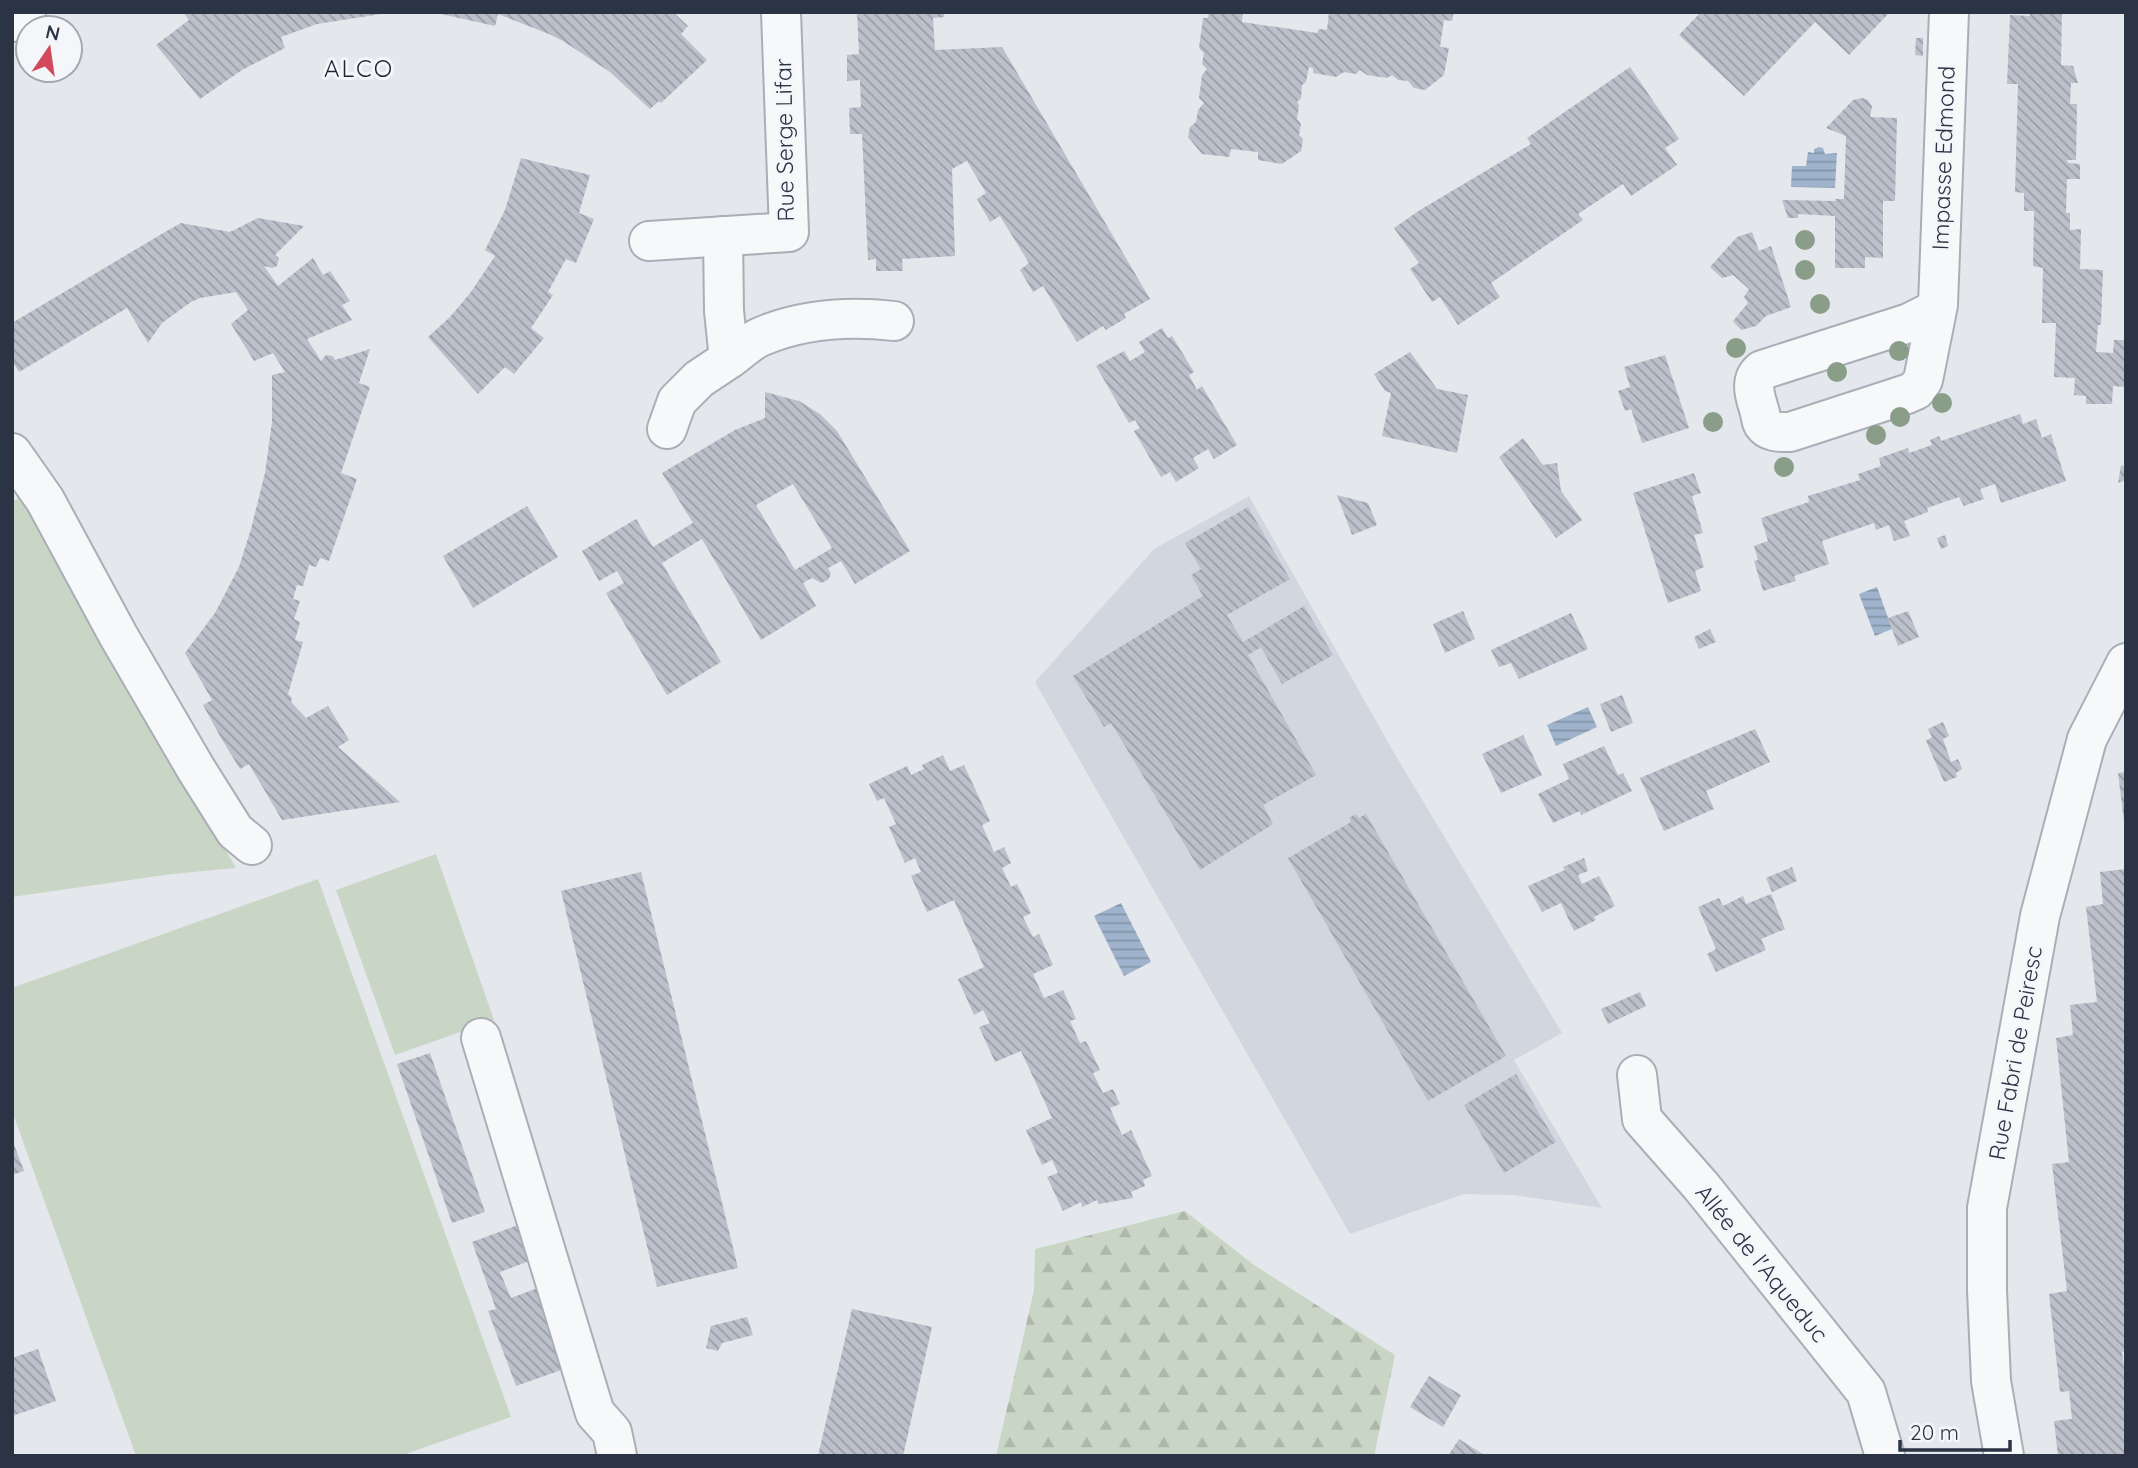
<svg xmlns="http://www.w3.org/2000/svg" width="2138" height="1468" font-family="Quicksand,sans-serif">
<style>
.built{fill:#d2d6de}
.grass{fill:#c9d6c5}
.forest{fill:url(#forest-firs)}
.water{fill:url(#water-rules)}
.building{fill:url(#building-back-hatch);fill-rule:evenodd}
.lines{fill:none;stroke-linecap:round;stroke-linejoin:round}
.minor-casing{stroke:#a9aeb7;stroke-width:42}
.minor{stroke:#f7f8fa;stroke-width:38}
.tree{fill:#899d89}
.labels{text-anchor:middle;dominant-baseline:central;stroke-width:6;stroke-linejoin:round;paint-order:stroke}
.street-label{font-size:23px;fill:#2b3445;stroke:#f4f6f9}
.neighbourhood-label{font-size:24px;letter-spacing:2px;fill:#1d2536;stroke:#f4f6f9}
</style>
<defs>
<pattern id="forest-firs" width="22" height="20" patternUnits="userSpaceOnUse" patternTransform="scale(1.75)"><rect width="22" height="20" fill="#c9d6c5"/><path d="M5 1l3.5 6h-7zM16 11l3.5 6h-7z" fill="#adb8ab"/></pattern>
<pattern id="water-rules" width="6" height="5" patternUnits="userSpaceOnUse" patternTransform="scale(1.75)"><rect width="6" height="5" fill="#9fb4cc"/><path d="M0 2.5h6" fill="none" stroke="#8293a7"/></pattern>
<pattern id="building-back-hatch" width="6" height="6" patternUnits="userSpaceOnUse" patternTransform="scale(1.75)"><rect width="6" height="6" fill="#bbc0ca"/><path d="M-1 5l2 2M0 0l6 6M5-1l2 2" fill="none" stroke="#989da6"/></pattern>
</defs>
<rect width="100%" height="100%" fill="#e4e7ec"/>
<path class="built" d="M 1249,496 L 1397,758 L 1562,1033 L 1514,1060 L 1602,1208 L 1514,1195 L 1464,1194 L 1350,1234 L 1035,682 L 1154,549 Z"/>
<g class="grass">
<path d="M 21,497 L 236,868 L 172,874 L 12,897 L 12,502 Z"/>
<path d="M 436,854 L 494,1020 L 395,1055 L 336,890 Z"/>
<path d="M 318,879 L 511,1417 L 400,1456 L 136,1456 L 12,1111 L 12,988 Z"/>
</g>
<path class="forest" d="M 1185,1211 L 1254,1265 L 1395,1355 L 1374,1456 L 996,1456 L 1034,1290 L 1035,1249 Z"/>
<g class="water">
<path d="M 1819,147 L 1823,148 L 1825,154 L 1837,153 L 1835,188 L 1791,187 L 1792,166 L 1806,166 L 1808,152 L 1814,153 L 1814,149 Z"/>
<path d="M 1877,587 L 1892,629 L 1875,636 L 1859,594 Z"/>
<path d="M 1588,707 L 1597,727 L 1556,746 L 1547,725 Z"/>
<path d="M 1121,903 L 1151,962 L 1124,976 L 1094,916 Z"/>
</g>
<g class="building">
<path d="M 183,12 L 381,12 L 381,14 L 317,24 L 281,37 L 285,48 L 242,70 L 200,99 L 156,45 L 189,20 Z"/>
<path d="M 432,12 L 673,12 L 688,26 L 681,34 L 707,60 L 661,103 L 659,101 L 650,109 L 610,72 L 563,41 L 549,34 L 498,14 L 495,26 Z"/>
<path d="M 857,12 L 944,12 L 944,17 L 933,18 L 935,50 L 1002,47 L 1150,299 L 1124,314 L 1126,318 L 1106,330 L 1103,326 L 1077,342 L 1043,286 L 1033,292 L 1020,270 L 1029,263 L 1000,216 L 990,222 L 977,199 L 986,193 L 967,161 L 952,169 L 955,256 L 902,259 L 903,271 L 876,271 L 876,259 L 868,260 L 862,134 L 850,134 L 849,108 L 861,107 L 860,80 L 847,81 L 847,55 L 859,54 Z"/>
<path d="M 1209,12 L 1243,12 L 1242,22 L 1317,33 L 1319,29 L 1327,30 L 1329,12 L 1454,12 L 1452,21 L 1444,20 L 1440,47 L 1449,48 L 1444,75 L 1425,90 L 1414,88 L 1408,81 L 1398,80 L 1392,75 L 1387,78 L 1367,75 L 1360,70 L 1356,74 L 1344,72 L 1336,77 L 1313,73 L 1313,68 L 1309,67 L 1306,82 L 1302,85 L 1301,98 L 1297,102 L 1299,105 L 1297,119 L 1301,124 L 1299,135 L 1303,139 L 1301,151 L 1282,164 L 1258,160 L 1258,152 L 1231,149 L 1229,157 L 1202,154 L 1188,137 L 1190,127 L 1196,122 L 1198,110 L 1204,103 L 1199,98 L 1202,75 L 1207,69 L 1202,64 L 1204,53 L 1199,48 L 1203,18 L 1208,18 Z"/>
<path d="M 1701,12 L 1890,12 L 1849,55 L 1815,22 L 1744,96 L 1679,35 Z"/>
<path d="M 2030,12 L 2062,12 L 2061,65 L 2073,66 L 2078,83 L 2071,83 L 2070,104 L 2077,104 L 2076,160 L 2067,160 L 2068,163 L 2080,164 L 2080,179 L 2067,179 L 2066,213 L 2070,213 L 2070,230 L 2081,229 L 2080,269 L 2103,270 L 2101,325 L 2098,325 L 2096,352 L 2113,353 L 2114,340 L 2126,340 L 2126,387 L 2113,386 L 2112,404 L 2086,404 L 2086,396 L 2074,395 L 2075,378 L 2054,377 L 2056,323 L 2042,323 L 2043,268 L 2033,266 L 2034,211 L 2024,211 L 2024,193 L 2015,192 L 2018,84 L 2007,84 L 2010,15 L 2030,16 Z"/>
<path d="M 1916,38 L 1923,38 L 1923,56 L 1915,55 Z"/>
<path d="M 1630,67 L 1679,139 L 1665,148 L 1677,165 L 1631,196 L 1623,184 L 1578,214 L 1583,220 L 1491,283 L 1500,297 L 1458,325 L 1440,297 L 1432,302 L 1410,269 L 1419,263 L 1394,228 L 1420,210 L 1531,144 L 1527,138 Z"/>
<path d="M 1862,98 L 1868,100 L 1872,106 L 1870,117 L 1897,118 L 1895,201 L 1883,201 L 1883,258 L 1865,257 L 1865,268 L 1835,268 L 1835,216 L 1798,214 L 1798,218 L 1788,218 L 1782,200 L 1836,201 L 1835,199 L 1844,199 L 1846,136 L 1826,128 L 1853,100 Z"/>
<path d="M 521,158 L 590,175 L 579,213 L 594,219 L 576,263 L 566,259 L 548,292 L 553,295 L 531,328 L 544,338 L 514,374 L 505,367 L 478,394 L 428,337 L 450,317 L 471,292 L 495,256 L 485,250 L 505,210 Z"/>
<path d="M 258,218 L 304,226 L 275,255 L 279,258 L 277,266 L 272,268 L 264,266 L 278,286 L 313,258 L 323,275 L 330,271 L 350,301 L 342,305 L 352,320 L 307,339 L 321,361 L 326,355 L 333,356 L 335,360 L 370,349 L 359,383 L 370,387 L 341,473 L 357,479 L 329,561 L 320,558 L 316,567 L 309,565 L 303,586 L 297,585 L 293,599 L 300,601 L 294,619 L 300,622 L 295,640 L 303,642 L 288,694 L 292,698 L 291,702 L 306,718 L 328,706 L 349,740 L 338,747 L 400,802 L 282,820 L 249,764 L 240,769 L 221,738 L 203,705 L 212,700 L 185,653 L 215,613 L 239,567 L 251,529 L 265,473 L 272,422 L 272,375 L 285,372 L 273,353 L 254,361 L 231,324 L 248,310 L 236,292 L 200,298 L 191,302 L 162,323 L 148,343 L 127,308 L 19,372 L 12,361 L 12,323 L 165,232 L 181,223 L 230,232 Z"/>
<path d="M 1752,232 L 1759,251 L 1771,246 L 1791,307 L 1766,316 L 1756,326 L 1741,330 L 1733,321 L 1748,303 L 1744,297 L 1749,289 L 1733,275 L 1722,278 L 1710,267 L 1737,237 Z"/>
<path d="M 1162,328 L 1168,338 L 1172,336 L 1194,372 L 1189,375 L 1197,390 L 1202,386 L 1237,445 L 1214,459 L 1208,449 L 1193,458 L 1199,468 L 1176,482 L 1170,472 L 1161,477 L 1134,431 L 1140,428 L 1135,420 L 1129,423 L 1096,366 L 1124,351 L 1130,361 L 1145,352 L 1139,342 Z"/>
<path d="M 1410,352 L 1437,389 L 1468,395 L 1457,453 L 1382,436 L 1391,393 L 1385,391 L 1374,374 Z"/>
<path d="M 1665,355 L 1689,428 L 1642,443 L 1631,409 L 1625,411 L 1618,391 L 1630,387 L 1624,367 Z"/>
<path d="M 765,392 L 799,401 L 820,414 L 837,431 L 910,551 L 855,584 L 841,561 L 828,568 L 831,574 L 828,580 L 821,583 L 812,578 L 803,583 L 816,606 L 761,640 L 702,539 L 662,563 L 721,662 L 667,695 L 606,593 L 624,583 L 617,571 L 599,581 L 582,551 L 636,519 L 653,547 L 693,523 L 662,473 L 735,430 L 765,418 ZM 793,484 L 832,548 L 795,570 L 756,505 Z"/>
<path d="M 2020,414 L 2023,424 L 2036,419 L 2042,438 L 2051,434 L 2066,481 L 2001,503 L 1995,484 L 1980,489 L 1984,499 L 1964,506 L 1959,497 L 1927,508 L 1928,512 L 1904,521 L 1910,536 L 1894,541 L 1889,525 L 1876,530 L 1874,523 L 1822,541 L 1829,564 L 1794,576 L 1796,581 L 1763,591 L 1754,561 L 1758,560 L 1754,546 L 1768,541 L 1761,518 L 1809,502 L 1808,496 L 1860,480 L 1858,474 L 1881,466 L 1879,458 L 1908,448 L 1909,453 L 1932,445 L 1930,440 L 1939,436 L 1941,441 Z"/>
<path d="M 1523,438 L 1543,465 L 1557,463 L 1561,491 L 1582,520 L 1556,538 L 1499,457 Z"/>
<path d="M 2121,465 L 2126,468 L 2126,480 L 2118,483 Z"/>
<path d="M 1694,473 L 1701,493 L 1692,496 L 1703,533 L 1694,535 L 1704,567 L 1695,571 L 1701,591 L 1668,603 L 1633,493 Z"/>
<path d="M 1337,495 L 1368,503 L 1377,525 L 1352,535 Z"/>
<path d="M 527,506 L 558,557 L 473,608 L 443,556 Z"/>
<path d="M 1248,507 L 1290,579 L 1227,615 L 1243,642 L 1304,606 L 1333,655 L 1282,684 L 1261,647 L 1248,655 L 1316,775 L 1263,805 L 1273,824 L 1200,870 L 1111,723 L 1104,727 L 1073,676 L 1203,596 L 1191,575 L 1201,569 L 1185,543 Z"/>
<path d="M 1945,535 L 1948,546 L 1941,549 L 1937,538 Z"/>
<path d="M 1463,611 L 1475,639 L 1445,653 L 1433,624 Z"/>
<path d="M 1908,611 L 1919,637 L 1898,646 L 1888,618 Z"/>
<path d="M 1571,613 L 1588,649 L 1519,679 L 1511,663 L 1499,667 L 1491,650 Z"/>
<path d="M 1710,629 L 1716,642 L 1699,649 L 1694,637 Z"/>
<path d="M 1622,695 L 1633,723 L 1611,732 L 1600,704 Z"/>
<path d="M 1943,722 L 1949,736 L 1943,739 L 1951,762 L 1958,759 L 1962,769 L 1956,773 L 1957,777 L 1944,782 L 1926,741 L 1932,737 L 1928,729 Z"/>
<path d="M 1755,729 L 1770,762 L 1706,791 L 1714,809 L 1664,831 L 1640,778 Z"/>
<path d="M 1523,735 L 1542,775 L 1501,793 L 1482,754 Z"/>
<path d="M 1604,746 L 1618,775 L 1623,773 L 1632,791 L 1581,815 L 1580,811 L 1553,823 L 1538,794 L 1569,779 L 1563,764 Z"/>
<path d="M 943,755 L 950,771 L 964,765 L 990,821 L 982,825 L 994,852 L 1004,847 L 1011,863 L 1002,868 L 1011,887 L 1017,884 L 1031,913 L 1023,917 L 1033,937 L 1039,934 L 1053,965 L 1033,974 L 1044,998 L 1063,990 L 1076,1019 L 1070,1021 L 1080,1043 L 1086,1041 L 1100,1070 L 1093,1073 L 1103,1093 L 1113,1089 L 1120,1104 L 1110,1108 L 1122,1135 L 1131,1130 L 1152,1176 L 1143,1180 L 1145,1186 L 1131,1192 L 1133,1198 L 1099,1204 L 1097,1200 L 1082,1207 L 1081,1202 L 1063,1211 L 1047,1177 L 1058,1173 L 1052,1160 L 1042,1165 L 1026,1130 L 1052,1118 L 1021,1051 L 995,1062 L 979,1027 L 990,1023 L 983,1010 L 974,1015 L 958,979 L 984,967 L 954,900 L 927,912 L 911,876 L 921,872 L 915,858 L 905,863 L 889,827 L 896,824 L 884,798 L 877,801 L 869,784 L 907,766 L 911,775 L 924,769 L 922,765 Z"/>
<path d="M 2126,772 L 2126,821 L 2124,821 L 2118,773 Z"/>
<path d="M 1356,814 L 1359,818 L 1366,814 L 1506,1056 L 1428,1101 L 1288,858 L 1351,822 L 1349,818 Z"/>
<path d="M 1584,858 L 1588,871 L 1578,875 L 1582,884 L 1599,876 L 1615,906 L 1594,917 L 1596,920 L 1574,931 L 1561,903 L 1542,912 L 1528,886 L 1565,870 L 1563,867 Z"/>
<path d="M 1792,867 L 1797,881 L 1772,892 L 1766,878 Z"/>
<path d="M 2126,869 L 2126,1351 L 2122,1352 L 2126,1381 L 2126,1456 L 2058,1456 L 2054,1421 L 2072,1419 L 2069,1391 L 2060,1392 L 2049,1294 L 2067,1291 L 2052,1164 L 2069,1162 L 2056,1038 L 2073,1035 L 2070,1005 L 2097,1002 L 2086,907 L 2103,904 L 2100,872 Z"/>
<path d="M 641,872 L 738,1268 L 657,1287 L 561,891 Z"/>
<path d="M 1771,894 L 1785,929 L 1761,939 L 1766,950 L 1716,972 L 1707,954 L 1716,949 L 1698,907 L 1719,898 L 1723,906 L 1743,896 L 1746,904 Z"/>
<path d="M 1640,992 L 1646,1006 L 1608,1024 L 1601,1009 Z"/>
<path d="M 430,1053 L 485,1212 L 452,1223 L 397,1064 Z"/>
<path d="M 1516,1074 L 1556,1142 L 1504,1173 L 1464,1105 Z"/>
<path d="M 12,1139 L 24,1171 L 12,1175 Z"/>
<path d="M 518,1225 L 532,1260 L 500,1272 L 511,1298 L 538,1288 L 567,1368 L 516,1386 L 488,1311 L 496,1309 L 472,1242 Z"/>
<path d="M 852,1309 L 932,1327 L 903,1456 L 818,1456 Z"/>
<path d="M 747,1317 L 753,1335 L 722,1343 L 718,1351 L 706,1348 L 711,1326 Z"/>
<path d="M 38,1349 L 56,1401 L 12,1416 L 12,1358 Z"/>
<path d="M 1429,1376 L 1461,1395 L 1443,1427 L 1410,1407 Z"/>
<path d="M 1459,1439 L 1486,1456 L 1448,1456 Z"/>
</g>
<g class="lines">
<g class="minor-casing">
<g id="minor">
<path d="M 12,22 L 26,12"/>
<path d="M 649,241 L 789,232 L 781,12"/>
<path d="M 1938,305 L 1929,313 L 1909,323 L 1762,370 C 1748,381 1756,398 1760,413 C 1761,417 1761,421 1763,424 C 1769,433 1781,432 1790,432 L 1907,394 L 1916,390 L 1923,380 L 1938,305 L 1949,12"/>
<path d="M 729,359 C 739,352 749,342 760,337 C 802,319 849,316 894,321"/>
<path d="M 667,429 L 677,401 L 699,379 L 729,359 L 724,311 L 723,236"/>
<path d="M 12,453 L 45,500 L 118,635 L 196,769 L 235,831 L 252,845"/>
<path d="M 481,1038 L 595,1413 L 612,1432 L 617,1456"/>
<path d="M 1637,1075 L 1642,1119 L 1701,1186 L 1866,1392 L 1885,1456"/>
<path d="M 2004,1456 L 1991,1381 L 1987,1290 L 1987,1208 L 2040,916 L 2087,739 L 2126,663"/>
</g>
</g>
<use href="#minor" class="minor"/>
</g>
<g class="tree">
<circle cx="1805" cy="240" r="10"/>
<circle cx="1805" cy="270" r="10"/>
<circle cx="1820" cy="304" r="10"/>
<circle cx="1736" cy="348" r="10"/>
<circle cx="1899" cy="351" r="10"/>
<circle cx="1837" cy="372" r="10"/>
<circle cx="1942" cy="403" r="10"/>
<circle cx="1900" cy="417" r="10"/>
<circle cx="1713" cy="422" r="10"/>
<circle cx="1876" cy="435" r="10"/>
<circle cx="1784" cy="467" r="10"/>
</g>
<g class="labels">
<g class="street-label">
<text transform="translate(784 140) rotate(-91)">Rue Serge Lifar</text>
<text transform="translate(1943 158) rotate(-88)">Impasse Edmond</text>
<text transform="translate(2015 1053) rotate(-80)">Rue Fabri de Peiresc</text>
<text transform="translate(1762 1263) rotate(51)">Allée de l'Aqueduc</text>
</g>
<g class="neighbourhood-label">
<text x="359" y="68">ALCO</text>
</g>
</g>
<rect width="2138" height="1468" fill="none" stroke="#2b3445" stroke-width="28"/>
<g transform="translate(49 49) rotate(13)"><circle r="33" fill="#f4f6f9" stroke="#a4a8b1" stroke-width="2"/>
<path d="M0-5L12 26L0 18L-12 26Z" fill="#d1495b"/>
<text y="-10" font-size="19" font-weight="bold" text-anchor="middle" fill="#2b3445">N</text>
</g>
<path d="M1900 1440v10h110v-10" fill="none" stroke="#2b3445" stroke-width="3.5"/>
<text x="1910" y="1440" font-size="21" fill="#2b3445" stroke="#f4f6f9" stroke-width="5" paint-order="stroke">20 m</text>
</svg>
